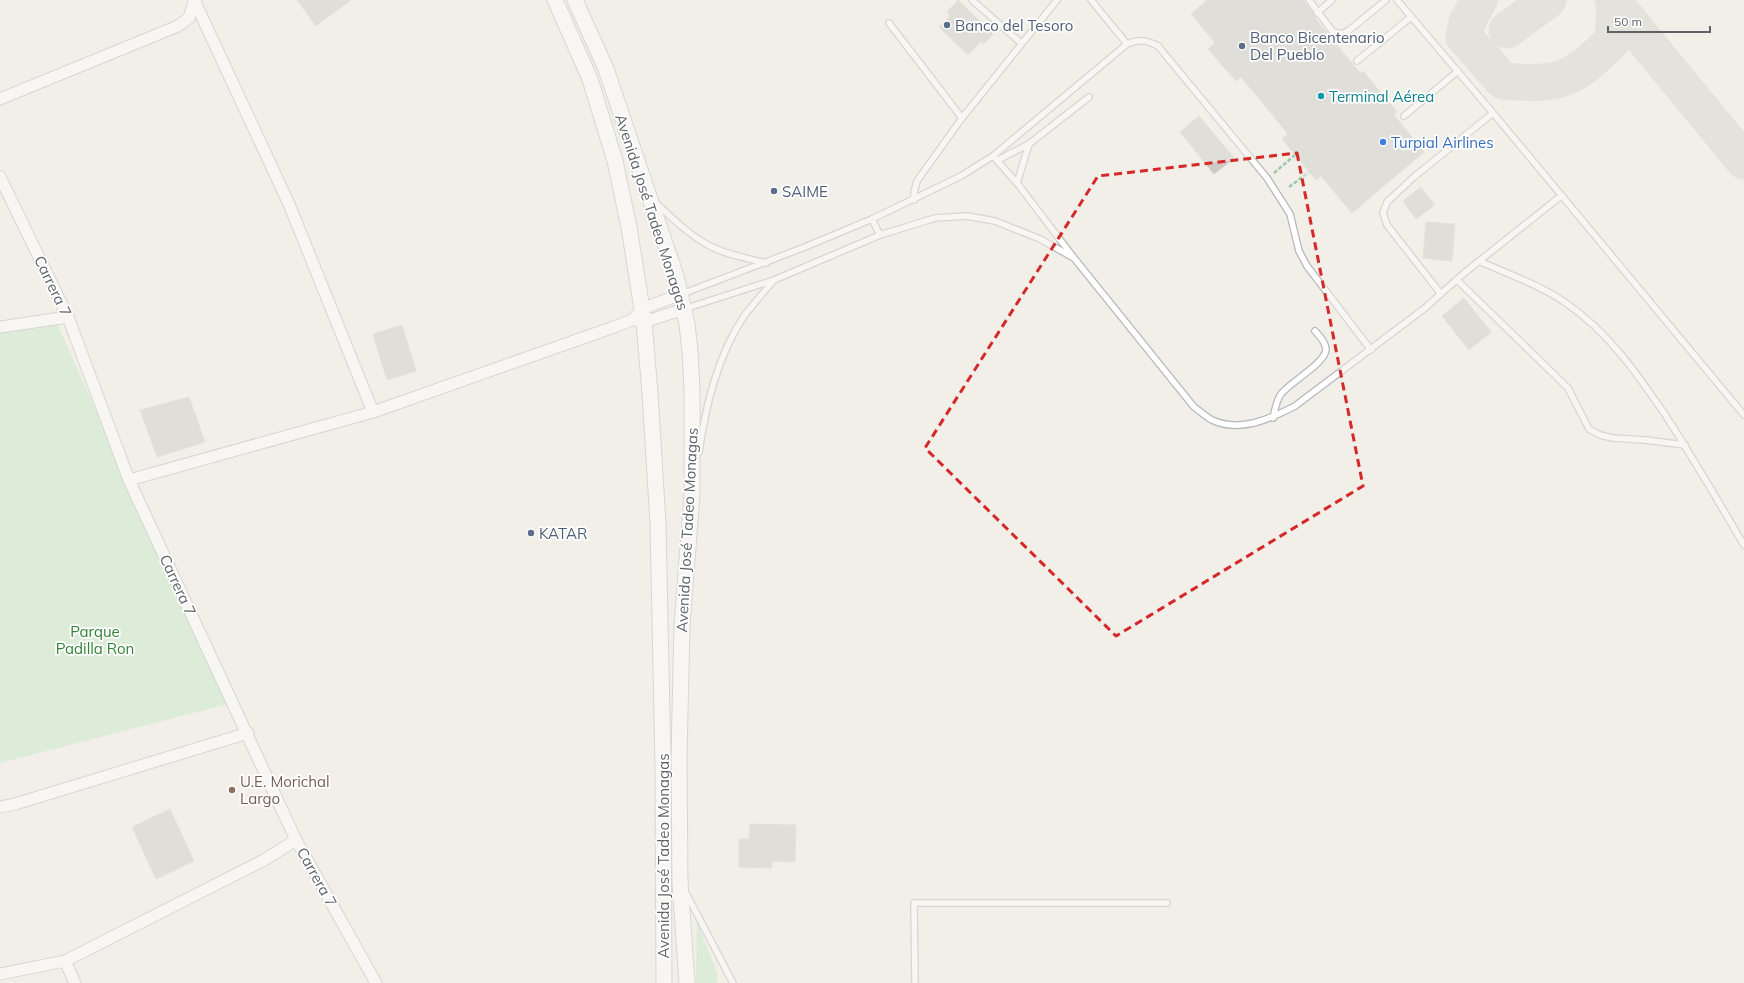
<svg xmlns="http://www.w3.org/2000/svg" width="1744" height="983" font-family="Mulish,sans-serif">
<style>
.green{fill:#c5e8c5}
.lines{fill:none;stroke-linecap:round;stroke-linejoin:round}
.taxiway{stroke:#d4d3d0;stroke-width:37}
.building{fill:#cccac5;stroke:#d6d1c6}
.lane-casing{stroke:#b5b8bc;stroke-width:8}
.street-casing{stroke:#b5b8bc;stroke-width:13}
.secondary-casing{stroke:#b6babf;stroke-width:17}
.path{stroke:#9cc7a9;stroke-width:2.5;stroke-dasharray:4 2;stroke-linecap:butt}
.lane{stroke:#fff;stroke-width:5.5}
.street{stroke:#fff;stroke-width:11}
.secondary{stroke:#fff;stroke-width:15}
.marked{fill:none;stroke:#d62828;stroke-width:3;stroke-dasharray:8 5;stroke-linejoin:round}
.service-dot{fill:#5c6f8a;stroke:#fff;stroke-width:1.5}
.culture-dot{fill:#0f9aa8;stroke:#fff;stroke-width:1.5}
.shop-dot{fill:#3f7fe0;stroke:#fff;stroke-width:1.5}
.education-dot{fill:#8d6e63;stroke:#fff;stroke-width:1.5}
.labels{text-anchor:middle;dominant-baseline:central;stroke-width:3.5;stroke-linejoin:round;paint-order:stroke}
.service-label{font-size:15px;fill:#4e5e75;stroke:#fff;text-anchor:start}
.culture-label{font-size:15px;fill:#0d838f;stroke:#fff;text-anchor:start}
.shop-label{font-size:15px;fill:#366cbe;stroke:#fff;text-anchor:start}
.street-label{font-size:15px;fill:#5f6368;stroke:#fff}
.park-label{font-size:15px;fill:#348238;stroke:#fff}
.education-label{font-size:15px;fill:#785e54;stroke:#fff;text-anchor:start}
</style>
<rect width="100%" height="100%" fill="#f1efe8"/>
<g class="green">
<path d="M 54,317 L 228,704 L 0,763 L 0,323 Z"/>
<path d="M 697,922 L 717,973 L 717,983 L 696,983 Z"/>
</g>
<g class="lines">
<g class="taxiway">
<path d="M 1479,0 L 1467,22 L 1464,37 L 1503,81 C 1560,86 1573,80 1613,40 L 1615,4"/>
<path d="M 1613,0 L 1615,4 L 1744,161"/>
<path d="M 1507,30 L 1548,0"/>
</g>
</g>
<g class="building">
<path d="M 297,0 L 351,0 L 316,26 Z"/>
<path d="M 958,0 L 993,34 L 984,44 L 981,41 L 968,55 L 939,27 L 950,16 L 947,12 Z"/>
<path d="M 1207,0 L 1303,0 L 1316,17 L 1315,18 L 1360,73 L 1363,71 L 1397,112 L 1393,114 L 1424,152 L 1352,213 L 1321,176 L 1316,180 L 1282,139 L 1288,134 L 1241,77 L 1236,81 L 1208,49 L 1215,43 L 1191,14 Z"/>
<path d="M 1199,116 L 1234,158 L 1214,174 L 1180,132 Z"/>
<path d="M 1421,187 L 1435,205 L 1416,219 L 1403,201 Z"/>
<path d="M 1426,222 L 1455,224 L 1452,261 L 1423,258 Z"/>
<path d="M 1464,298 L 1491,332 L 1469,350 L 1442,316 Z"/>
<path d="M 402,325 L 416,371 L 387,380 L 373,334 Z"/>
<path d="M 189,397 L 205,442 L 157,457 L 140,410 Z"/>
<path d="M 170,809 L 194,861 L 156,879 L 132,827 Z"/>
<path d="M 750,824 L 796,825 L 795,862 L 772,861 L 772,868 L 739,867 L 739,839 L 749,839 Z"/>
</g>
<g class="lines">
<g class="lane-casing">
<g id="lane">
<path d="M 972,0 L 1021,43"/>
<path d="M 1091,0 L 1127,44"/>
<path d="M 1309,0 L 1333,32 L 1341,34 L 1348,31 L 1386,0"/>
<path d="M 1397,0 L 1493,113 L 1744,415"/>
<path d="M 1317,13 L 1332,0"/>
<path d="M 889,23 L 962,118"/>
<path d="M 1357,61 L 1411,17"/>
<path d="M 1404,116 L 1458,71"/>
<path d="M 993,156 L 1017,183 L 1074,258 L 1194,407 C 1200,411 1206,417 1212,420 C 1240,433 1270,419 1295,406 L 1425,308 L 1463,274 L 1561,196"/>
<path d="M 998,160 L 1029,144 L 1089,97"/>
<path d="M 1017,183 L 1029,144"/>
<path d="M 914,200 L 914,192 L 917,181 L 962,118 L 1057,0"/>
<path d="M 655,202 C 672,218 688,234 708,245 C 726,255 747,258 766,263"/>
<path d="M 872,219 L 880,235"/>
<path d="M 1479,261 C 1508,274 1540,285 1566,303 C 1609,333 1635,371 1664,413 C 1692,456 1718,501 1744,545"/>
<path d="M 1457,280 L 1568,388 L 1589,429 L 1600,435 L 1613,438 L 1645,440 L 1685,445"/>
<path d="M 682,294 L 805,247 L 872,219 L 961,176 L 993,156 L 1127,44 C 1139,39 1147,40 1158,46 L 1267,178 L 1290,214 L 1299,251 L 1307,266 L 1371,350"/>
<path d="M 1441,294 L 1387,225 L 1383,213 L 1387,202 L 1414,177 L 1493,113"/>
<path d="M 684,309 L 774,280 L 880,235 L 935,218 L 967,216 L 995,221 L 1040,239 L 1072,257"/>
<path d="M 1273,418 C 1275,410 1276,401 1281,394 C 1290,382 1326,363 1326,349 C 1325,342 1320,336 1315,331"/>
<path d="M 699,452 C 706,405 717,357 744,316 C 753,304 764,292 774,280"/>
<path d="M 686,893 L 733,983"/>
<path d="M 915,983 L 914,903 L 1167,903"/>
</g>
</g>
<g class="street-casing">
<g id="street">
<path d="M 194,0 L 289,204 L 373,412"/>
<path d="M 0,99 L 178,26 L 189,18 L 194,2 L 196,0"/>
<path d="M 0,177 L 68,317 L 129,480 L 296,840 L 376,983"/>
<path d="M 638,321 L 644,322 L 684,309"/>
<path d="M 0,327 L 68,317"/>
<path d="M 129,480 L 373,412 L 611,328 L 632,320 L 642,309 L 681,294"/>
<path d="M 0,807 L 15,804 L 248,733"/>
<path d="M 65,961 L 75,983"/>
<path d="M 0,974 L 65,961 L 264,860 L 296,840"/>
</g>
</g>
<g class="secondary-casing">
<g id="secondary">
<path d="M 555,0 L 590,79 L 615,161 L 629,227 L 644,322 L 650,393 L 658,523 L 663,765 L 664,983"/>
<path d="M 575,0 L 606,69 L 676,276 L 687,324 L 690,351 L 692,390 L 692,495 L 682,625 L 679,758 L 680,882 L 687,983"/>
</g>
</g>
<g class="path">
<path d="M 1274,173 L 1295,155"/>
<path d="M 1289,187 L 1309,172"/>
</g>
<use href="#lane" class="lane"/>
<use href="#street" class="street"/>
<use href="#secondary" class="secondary"/>
</g>
<path d="M0 0H1744V983H0ZM 1297,153 L 1363,486 L 1116,636 L 925,448 L 1098,176 Z" fill="#f1efe8" fill-opacity=".55" fill-rule="evenodd"/>
<path class="marked" d="M 1297,153 L 1363,486 L 1116,636 L 925,448 L 1098,176 Z"/>
<g class="service-dot">
<circle cx="947" cy="25" r="4"/>
<circle cx="1242" cy="46" r="4"/>
<circle cx="774" cy="191" r="4"/>
<circle cx="531" cy="533" r="4"/>
</g>
<circle class="culture-dot" cx="1321" cy="96" r="4"/>
<circle class="shop-dot" cx="1383" cy="142" r="4"/>
<circle class="education-dot" cx="232" cy="790" r="4"/>
<g class="labels">
<g class="service-label">
<text x="955" y="25">Banco del Tesoro</text>
<text x="1250" y="37">Banco Bicentenario<tspan x="1250" dy="17">Del Pueblo</tspan></text>
<text x="782" y="191">SAIME</text>
<text x="539" y="533">KATAR</text>
</g>
<g class="culture-label">
<text x="1329" y="96">Terminal Aérea</text>
</g>
<g class="shop-label">
<text x="1391" y="142">Turpial Airlines</text>
</g>
<g class="street-label">
<text transform="translate(652 212) rotate(72)">Avenida José Tadeo Monagas</text>
<text transform="translate(53 286) rotate(64)">Carrera 7</text>
<text transform="translate(687 530) rotate(-87)">Avenida José Tadeo Monagas</text>
<text transform="translate(178 585) rotate(65)">Carrera 7</text>
<text transform="translate(663 856) rotate(-90)">Avenida José Tadeo Monagas</text>
<text transform="translate(317 877) rotate(61)">Carrera 7</text>
</g>
<g class="park-label">
<text x="95" y="631">Parque<tspan x="95" dy="17">Padilla Ron</tspan></text>
</g>
<g class="education-label">
<text x="240" y="781">U.E. Morichal<tspan x="240" dy="17">Largo</tspan></text>
</g>
</g>
<path d="M1608 26v6h102v-6" fill="none" stroke="#5f6368" stroke-width="2"/>
<text x="1614" y="26" font-size="12" fill="#5f6368" stroke="#ffffff" stroke-width="3" paint-order="stroke">50 m</text>
</svg>
